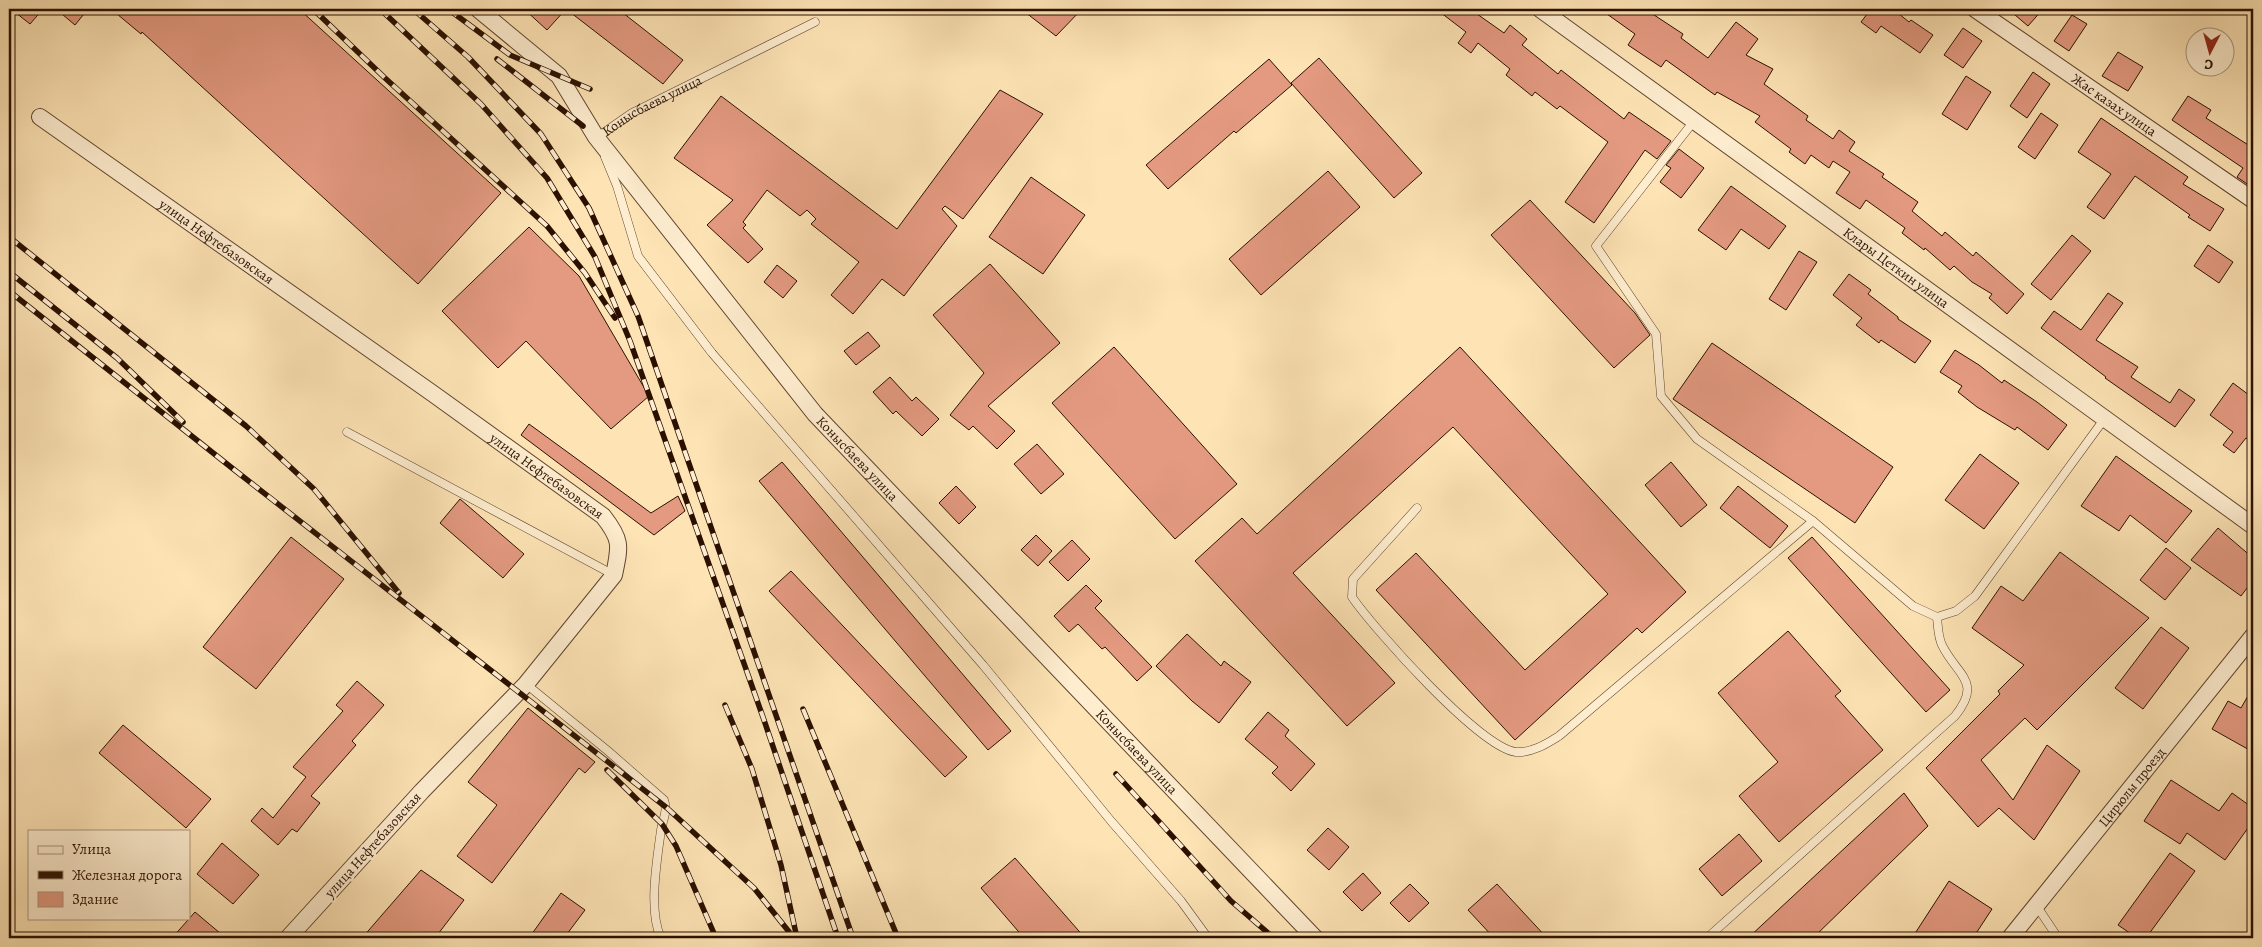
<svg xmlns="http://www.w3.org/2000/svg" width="2262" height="947" font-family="Alegreya,serif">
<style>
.building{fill:#e49a81;stroke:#2b1000}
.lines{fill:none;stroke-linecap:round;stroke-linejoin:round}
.service-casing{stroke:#60452d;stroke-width:9}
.minor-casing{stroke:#60452d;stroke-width:18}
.service{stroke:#feedcf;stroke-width:8}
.minor{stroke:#feedcf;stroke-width:16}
.rail-casing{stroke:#2b1000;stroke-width:5.5}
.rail{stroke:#feedcf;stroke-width:4;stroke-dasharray:11;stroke-linecap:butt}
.labels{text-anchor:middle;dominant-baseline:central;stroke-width:5;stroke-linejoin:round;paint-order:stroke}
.street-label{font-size:14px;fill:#2b1000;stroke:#feedcf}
</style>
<rect width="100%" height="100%" fill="#fee4b5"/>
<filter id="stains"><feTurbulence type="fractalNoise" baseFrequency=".004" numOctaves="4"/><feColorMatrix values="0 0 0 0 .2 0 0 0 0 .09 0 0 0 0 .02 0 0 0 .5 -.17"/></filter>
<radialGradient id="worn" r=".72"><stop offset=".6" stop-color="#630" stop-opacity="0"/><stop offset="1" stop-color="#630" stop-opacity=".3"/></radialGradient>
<g class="building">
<path d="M 11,9 L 43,9 L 30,24 Z"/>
<path d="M 56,9 L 88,9 L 75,25 Z"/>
<path d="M 111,9 L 299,9 L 501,193 L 418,284 L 142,32 L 141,34 Z"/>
<path d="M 524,9 L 566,9 L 547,30 Z"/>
<path d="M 566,9 L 618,9 L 683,60 L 663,84 Z"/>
<path d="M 1021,9 L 1082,9 L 1056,36 Z"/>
<path d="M 1436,9 L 1470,9 L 1504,33 L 1510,25 L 1527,39 L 1522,45 L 1558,74 L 1561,70 L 1624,119 L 1629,112 L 1671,141 L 1657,159 L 1645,150 L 1594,223 L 1565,202 L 1608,142 L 1560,106 L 1557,109 L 1535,92 L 1532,96 L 1506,75 L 1510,69 L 1478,43 L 1471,53 L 1458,43 L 1466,32 Z"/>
<path d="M 1600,9 L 1645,9 L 1683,34 L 1681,38 L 1708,58 L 1736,22 L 1758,39 L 1746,55 L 1773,69 L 1764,84 L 1808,116 L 1806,120 L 1833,139 L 1839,130 L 1855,142 L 1849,151 L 1884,174 L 1882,177 L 1918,202 L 1912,211 L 1942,236 L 1945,232 L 1973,256 L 1976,252 L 2024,294 L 2007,314 L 1989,298 L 1992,294 L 1972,282 L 1954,266 L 1950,270 L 1925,248 L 1924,250 L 1902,233 L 1905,228 L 1866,200 L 1860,209 L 1836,193 L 1850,172 L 1833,161 L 1829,168 L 1811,155 L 1805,164 L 1789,152 L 1791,149 L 1755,122 L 1760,116 L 1717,92 L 1715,95 L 1666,60 L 1661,67 L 1628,45 L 1635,34 Z"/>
<path d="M 1871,9 L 1893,9 L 1909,22 L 1911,20 L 1933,35 L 1920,53 L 1881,26 L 1876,33 L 1861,22 Z"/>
<path d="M 2008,9 L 2043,9 L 2028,26 Z"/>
<path d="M 2072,15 L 2087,24 L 2069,51 L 2054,41 Z"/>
<path d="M 1963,28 L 1982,41 L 1963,68 L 1944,55 Z"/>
<path d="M 2118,52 L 2143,67 L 2128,91 L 2102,76 Z"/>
<path d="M 1319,58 L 1422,173 L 1394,198 L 1291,83 Z"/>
<path d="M 1269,59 L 1292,85 L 1236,133 L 1234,131 L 1168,189 L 1146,165 Z"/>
<path d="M 2033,72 L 2050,84 L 2027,118 L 2010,106 Z"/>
<path d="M 1966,76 L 1991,92 L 1967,130 L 1942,114 Z"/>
<path d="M 1000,90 L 1043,114 L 963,219 L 945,206 L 942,209 L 957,226 L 904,296 L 882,279 L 853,314 L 831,295 L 859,262 L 811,224 L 816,219 L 807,210 L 800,216 L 767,190 L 743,222 L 746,225 L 743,228 L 763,249 L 748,263 L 707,225 L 733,200 L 674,158 L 721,96 L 897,229 Z"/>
<path d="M 2188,96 L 2211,110 L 2206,118 L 2253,148 L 2253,188 L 2237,177 L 2243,168 L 2172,120 Z"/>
<path d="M 2041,113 L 2058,125 L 2035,159 L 2018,147 Z"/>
<path d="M 2101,118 L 2188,177 L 2183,184 L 2224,209 L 2210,231 L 2188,217 L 2190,215 L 2135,176 L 2104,219 L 2087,207 L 2111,174 L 2078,152 Z"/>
<path d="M 1679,149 L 1704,168 L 1681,198 L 1660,182 L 1671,168 L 1666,165 Z"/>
<path d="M 1328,171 L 1360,207 L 1261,295 L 1229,259 Z"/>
<path d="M 1031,177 L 1085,215 L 1043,274 L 989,237 Z"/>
<path d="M 1731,186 L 1786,226 L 1769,249 L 1741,229 L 1726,250 L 1698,230 Z"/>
<path d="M 1530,200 L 1635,313 L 1650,335 L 1614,368 L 1491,235 Z"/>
<path d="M 529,227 L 579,276 L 649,396 L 611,429 L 526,341 L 498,368 L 442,311 Z"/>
<path d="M 2072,235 L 2091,251 L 2051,300 L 2031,284 Z"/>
<path d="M 2208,245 L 2233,262 L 2219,283 L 2194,266 Z"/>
<path d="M 1799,251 L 1817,262 L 1786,310 L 1769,299 Z"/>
<path d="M 990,264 L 1060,343 L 988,406 L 1015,431 L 997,449 L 973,426 L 969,430 L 950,415 L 984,373 L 933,315 Z"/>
<path d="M 777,265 L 797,281 L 783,298 L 764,282 Z"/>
<path d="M 1849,274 L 1871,290 L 1868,294 L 1898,317 L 1898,319 L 1931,341 L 1915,363 L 1881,340 L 1879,343 L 1856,325 L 1862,318 L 1833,295 Z"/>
<path d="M 2108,293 L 2123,303 L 2096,340 L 2138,367 L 2131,377 L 2170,403 L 2179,389 L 2195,400 L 2175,427 L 2105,378 L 2106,377 L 2041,328 L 2054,311 L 2081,330 Z"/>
<path d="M 868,332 L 880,346 L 856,365 L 844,351 Z"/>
<path d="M 1712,343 L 1893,467 L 1855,523 L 1673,399 Z"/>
<path d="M 1114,347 L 1237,484 L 1175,539 L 1052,403 Z"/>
<path d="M 1460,347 L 1686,592 L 1642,633 L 1637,628 L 1515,740 L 1376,590 L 1416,553 L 1525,670 L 1608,594 L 1453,427 L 1293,573 L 1395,683 L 1347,726 L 1195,561 L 1242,518 L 1257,534 Z"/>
<path d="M 1955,350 L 1979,365 L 2002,383 L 2004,380 L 2037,402 L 2067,425 L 2048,450 L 2017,427 L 2015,430 L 1977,407 L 1958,392 L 1962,386 L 1940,372 Z"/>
<path d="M 890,377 L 912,401 L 916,397 L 939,419 L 922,436 L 896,411 L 893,414 L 873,392 Z"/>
<path d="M 2233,383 L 2253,398 L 2253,442 L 2246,438 L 2234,453 L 2223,445 L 2233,432 L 2210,415 Z"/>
<path d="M 529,424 L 651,513 L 678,496 L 685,511 L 654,535 L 521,435 Z"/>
<path d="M 1037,444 L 1064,474 L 1041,494 L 1014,464 Z"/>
<path d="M 1980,454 L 2019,483 L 1984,529 L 1945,500 Z"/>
<path d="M 2116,456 L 2192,511 L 2166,543 L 2130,515 L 2119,531 L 2081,506 Z"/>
<path d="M 782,462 L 1011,731 L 988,750 L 759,481 Z"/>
<path d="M 1671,462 L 1707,505 L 1681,527 L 1645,485 Z"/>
<path d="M 956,486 L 976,507 L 959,524 L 939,503 Z"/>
<path d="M 1738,486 L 1788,526 L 1770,548 L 1720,508 Z"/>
<path d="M 460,499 L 524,554 L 503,578 L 440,523 Z"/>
<path d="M 2218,528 L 2253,558 L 2253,580 L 2241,596 L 2191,560 Z"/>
<path d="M 1036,535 L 1052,551 L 1038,566 L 1021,550 Z"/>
<path d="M 291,537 L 344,579 L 256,689 L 203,647 Z"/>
<path d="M 1812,537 L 1950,690 L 1926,712 L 1788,558 Z"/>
<path d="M 1072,540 L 1090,559 L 1068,581 L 1049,562 Z"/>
<path d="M 2166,548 L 2191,568 L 2165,600 L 2140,580 Z"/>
<path d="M 2060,552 L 2149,618 L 2037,730 L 2025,718 L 1981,760 L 2013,800 L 2047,745 L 2080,771 L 2034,840 L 1999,808 L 1978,827 L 1926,768 L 2000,694 L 1998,691 L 2024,665 L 1972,628 L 2001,586 L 2023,601 Z"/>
<path d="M 791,571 L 967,757 L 945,777 L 769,591 Z"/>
<path d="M 1086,585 L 1102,601 L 1095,608 L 1152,667 L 1137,681 L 1105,647 L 1102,649 L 1078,624 L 1069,632 L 1054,616 Z"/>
<path d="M 2161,627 L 2189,648 L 2143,709 L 2115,688 Z"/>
<path d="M 1788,631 L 1841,691 L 1835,696 L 1883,750 L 1779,842 L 1739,796 L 1778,762 L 1718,693 Z"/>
<path d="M 1187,634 L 1221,666 L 1224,661 L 1251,682 L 1219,723 L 1192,701 L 1156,666 Z"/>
<path d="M 357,681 L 384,705 L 352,741 L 356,745 L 311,796 L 320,803 L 297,832 L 292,829 L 278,845 L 251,821 L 262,808 L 273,818 L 306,777 L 293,767 L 343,711 L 336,705 Z"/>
<path d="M 2253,687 L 2253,752 L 2212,729 L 2228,701 L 2241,708 Z"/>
<path d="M 528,708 L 595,762 L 585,773 L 579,768 L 492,883 L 457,856 L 497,805 L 468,782 Z"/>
<path d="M 1268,712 L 1289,730 L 1285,736 L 1315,764 L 1291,791 L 1272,773 L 1278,767 L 1245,739 Z"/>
<path d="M 123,725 L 211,799 L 186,828 L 99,753 Z"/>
<path d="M 2171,780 L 2219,811 L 2232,793 L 2253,808 L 2253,821 L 2225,860 L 2187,833 L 2180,844 L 2144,821 Z"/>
<path d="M 1904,793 L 1928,826 L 1813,938 L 1748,938 Z"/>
<path d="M 1328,828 L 1349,847 L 1329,870 L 1307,850 Z"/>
<path d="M 1739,834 L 1762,861 L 1722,896 L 1699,869 Z"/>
<path d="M 222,843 L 259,875 L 233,904 L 197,874 Z"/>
<path d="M 2170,853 L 2195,871 L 2146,938 L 2137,938 L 2118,925 Z"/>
<path d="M 1015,858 L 1085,938 L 1024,938 L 981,888 Z"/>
<path d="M 421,870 L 464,900 L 435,938 L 362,938 Z"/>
<path d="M 1363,873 L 1381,893 L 1362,911 L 1343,892 Z"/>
<path d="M 1949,881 L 1992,909 L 1973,938 L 1912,938 Z"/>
<path d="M 1410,884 L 1429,903 L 1409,922 L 1390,903 Z"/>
<path d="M 1497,884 L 1547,938 L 1494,938 L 1468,910 Z"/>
<path d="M 561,893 L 585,910 L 564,938 L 529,938 Z"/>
<path d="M 195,912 L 208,923 L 226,938 L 172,938 Z"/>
</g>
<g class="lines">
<g class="service-casing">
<g id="service">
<path d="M 1694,121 L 1596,246 L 1656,334 L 1661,396 L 1697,439 L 1813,521 L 1913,606 L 1937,617 L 1956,611 L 1975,596 L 2105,418"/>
<path id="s1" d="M 596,138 L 632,113 L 815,22"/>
<path d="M 605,157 L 617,186 L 638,256 L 712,353 L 983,665 L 1111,821 L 1181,901 L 1208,938"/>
<path d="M 347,432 L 614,575"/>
<path d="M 1417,508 L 1353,579 L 1352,597 C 1374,629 1480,748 1516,752 C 1532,753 1546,744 1559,736 L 1813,521"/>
<path d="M 526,684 L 608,751 L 664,800 C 668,811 663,819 661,830 C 657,860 648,911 661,938"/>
<path d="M 2036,905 L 2058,938"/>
<path d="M 1707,938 L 1955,716 C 1983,681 1957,676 1942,645 C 1938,637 1938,626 1937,617"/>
</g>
</g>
<g class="minor-casing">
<g id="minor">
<path id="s2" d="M 478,9 L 559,76 L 596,137 L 815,414 L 1315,938"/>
<path id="s3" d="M 1540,9 L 2253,526"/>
<path id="s4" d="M 1975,9 L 2253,200"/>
<path id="s5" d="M 40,117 L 432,393 L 603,516 C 622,540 620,546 614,575 L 526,684 L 422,791 L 288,938"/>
<path id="s6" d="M 2010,938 L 2253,636"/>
</g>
</g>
<use href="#service" class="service"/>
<use href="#minor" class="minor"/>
<g class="rail-casing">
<g id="rail">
<path d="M 313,9 L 385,78 L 547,226 L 585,273 L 615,318"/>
<path d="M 380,9 L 481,104 L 547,178 L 595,257 L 630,341 L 764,720 L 838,938"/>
<path d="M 413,9 L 468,57 L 541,134 L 589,208 L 638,316 L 853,938"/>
<path d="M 448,9 L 510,55 L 590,89"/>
<path d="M 497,59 L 583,126"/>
<path d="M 9,237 L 246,426 L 314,489 L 399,593"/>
<path d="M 9,272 L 117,358 L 183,422"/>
<path d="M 9,291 L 232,468 L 667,808 L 754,888 L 794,938"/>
<path d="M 725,705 L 752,769 L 781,865 L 797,938"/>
<path d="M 803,709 L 898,938"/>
<path d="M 607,770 L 662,824 L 676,846 L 716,938"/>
<path d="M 1116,774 L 1231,901 L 1274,938"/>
</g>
</g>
<use href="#rail" class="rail"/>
</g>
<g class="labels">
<g class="street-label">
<text stroke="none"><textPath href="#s4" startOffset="169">Жас казах улица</textPath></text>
<text stroke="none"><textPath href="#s1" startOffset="65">Конысбаева улица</textPath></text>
<text stroke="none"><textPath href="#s5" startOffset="216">улица Нефтебазовская</textPath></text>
<text stroke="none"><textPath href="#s3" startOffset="440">Клары Цеткин улица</textPath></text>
<text stroke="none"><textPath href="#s2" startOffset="591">Конысбаева улица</textPath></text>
<text stroke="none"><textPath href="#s5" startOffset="621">улица Нефтебазовская</textPath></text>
<text stroke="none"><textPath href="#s2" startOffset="996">Конысбаева улица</textPath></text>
<text stroke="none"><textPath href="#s6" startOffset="194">Цирюлы проезд</textPath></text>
<text transform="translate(373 845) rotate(-48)">улица Нефтебазовская</text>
</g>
</g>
<rect width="2262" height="947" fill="none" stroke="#fee4b5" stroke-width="30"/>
<rect x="10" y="10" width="2242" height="927" fill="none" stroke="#2b1000" stroke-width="2.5"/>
<rect x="15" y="15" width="2232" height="917" fill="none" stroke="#2b1000"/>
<rect x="28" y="830" width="162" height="90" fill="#feedcf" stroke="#aa957c"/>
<rect x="38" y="846" width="25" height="8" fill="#feedcf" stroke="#aa957c"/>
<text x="72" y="854" font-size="15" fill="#2b1000">Улица</text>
<rect x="38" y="871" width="25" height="8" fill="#2b1000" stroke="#aa957c"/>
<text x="72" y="880" font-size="15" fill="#2b1000">Железная дорога</text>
<rect x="38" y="892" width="25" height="15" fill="#e49a81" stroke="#aa957c"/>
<text x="72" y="904" font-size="15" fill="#2b1000">Здание</text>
<g transform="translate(2210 52) rotate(186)"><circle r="24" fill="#feedcf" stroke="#aa957c"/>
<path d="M0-4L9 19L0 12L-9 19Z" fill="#8f2418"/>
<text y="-8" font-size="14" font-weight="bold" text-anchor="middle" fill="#2b1000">С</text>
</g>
<rect width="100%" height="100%" filter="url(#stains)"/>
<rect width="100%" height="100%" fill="url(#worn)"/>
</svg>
